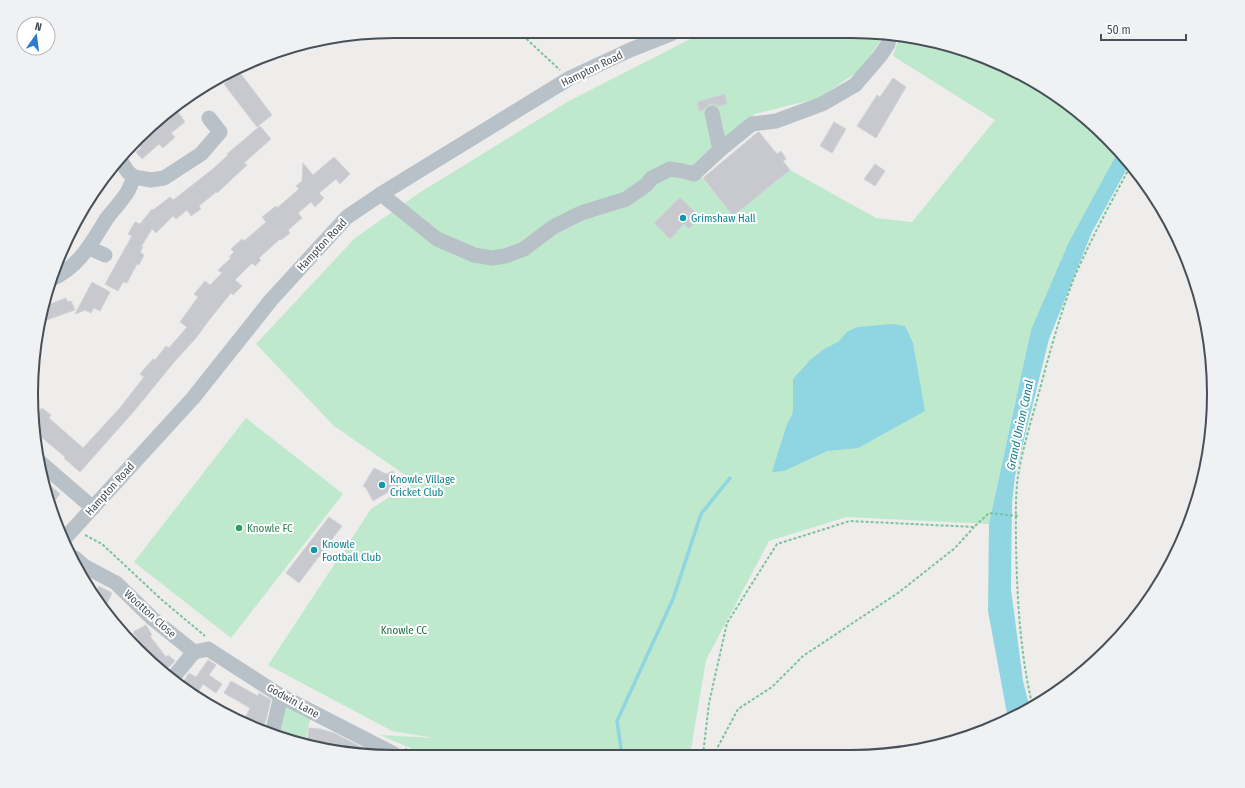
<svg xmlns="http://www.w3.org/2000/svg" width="1245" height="788" font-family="'Fira Sans Condensed',sans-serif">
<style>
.green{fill:#bee9cc}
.water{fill:#8fd5e2}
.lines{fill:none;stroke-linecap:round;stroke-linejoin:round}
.stream{stroke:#8fd5e2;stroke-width:3.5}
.building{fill:#c7c9cf;stroke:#d1d3d7}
.path{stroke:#7ac39b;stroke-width:2;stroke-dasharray:3 2;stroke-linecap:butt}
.minor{stroke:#b9c1c8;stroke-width:15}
.culture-dot{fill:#0f9aa8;stroke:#fff;stroke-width:1.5}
.leisure-dot{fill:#2e9e5b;stroke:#fff;stroke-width:1.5}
.labels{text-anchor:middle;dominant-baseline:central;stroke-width:4;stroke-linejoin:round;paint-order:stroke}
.street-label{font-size:11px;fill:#475058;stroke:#fff}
.culture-label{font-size:11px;fill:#0d838f;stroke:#fff;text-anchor:start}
.leisure-label{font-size:11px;fill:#27864d;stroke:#fff;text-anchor:start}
.park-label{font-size:11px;fill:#1f7143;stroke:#fff}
.water-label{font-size:12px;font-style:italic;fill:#1a7e90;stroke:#fff}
.rim{fill:none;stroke:#475058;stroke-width:2}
</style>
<rect width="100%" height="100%" fill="#efecec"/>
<g class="green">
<path d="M 702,33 L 882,34 L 881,40 L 860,70 L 819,98 L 755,114 L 737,130 L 694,163 L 702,178 L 733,216 L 790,170 L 876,218 L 912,222 L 995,120 L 893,56 L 900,34 L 990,59 L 1072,106 L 1119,150 L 1031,330 L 989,524 L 847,517 L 769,541 L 706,660 L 690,755 L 424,754 L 380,735 L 435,738 L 392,731 L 268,665 L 371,509 L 414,481 L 334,426 L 256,344 L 355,238 L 419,193 L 567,102 Z"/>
<path d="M 246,418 L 343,494 L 231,638 L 134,562 Z"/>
<path d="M 282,700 L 311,715 L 305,743 L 275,735 Z"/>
</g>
<g class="water">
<path d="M 1119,150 L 1130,163 L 1092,232 L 1049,339 L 1015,476 L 1012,503 L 1011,589 L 1023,681 L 1030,709 L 1008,719 L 988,611 L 989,524 L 1031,330 L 1069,242 Z"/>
<path d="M 892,324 L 905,326 L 913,343 L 925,411 L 858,448 L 827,451 L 784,471 L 772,472 L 786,427 L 793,412 L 793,379 L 810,360 L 824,349 L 838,342 L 848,331 L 858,327 Z"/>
</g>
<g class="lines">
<path class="stream" d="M 622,755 L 617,721 L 673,599 L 701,514 L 730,478"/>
</g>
<g class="building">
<path d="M 238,70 L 272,115 L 257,127 L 224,84 L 228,81 L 224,76 Z"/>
<path d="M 893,78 L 906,87 L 876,138 L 857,126 L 877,95 L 880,97 Z"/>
<path d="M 725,94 L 727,104 L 718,106 L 714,104 L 710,104 L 706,107 L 703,110 L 699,111 L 697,102 Z"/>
<path d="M 175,108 L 185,122 L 171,133 L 175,137 L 163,148 L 159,144 L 142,159 L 136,152 L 141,148 L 137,144 Z"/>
<path d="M 834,122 L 846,129 L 832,153 L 820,146 Z"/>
<path d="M 260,126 L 271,139 L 244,163 L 247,165 L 217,193 L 216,192 L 199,206 L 201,209 L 191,216 L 187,210 L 176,219 L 173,216 L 156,233 L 152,229 L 141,247 L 143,247 L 140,252 L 144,255 L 139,265 L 137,264 L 127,283 L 123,282 L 118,291 L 105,284 L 132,236 L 128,234 L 135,222 L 140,224 L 152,209 L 153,210 L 170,197 L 173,200 L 186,190 L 214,168 L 228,155 L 227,154 Z"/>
<path d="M 758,132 L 759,132 L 777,154 L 781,151 L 786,159 L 783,161 L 790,170 L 733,216 L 703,178 Z"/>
<path d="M 334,157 L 350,174 L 340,184 L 336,179 L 319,193 L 324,198 L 315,207 L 311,202 L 298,213 L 302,218 L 288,230 L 290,233 L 281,240 L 280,239 L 259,258 L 261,260 L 255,266 L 252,263 L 235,280 L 242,286 L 233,295 L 231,293 L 210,319 L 196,338 L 175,361 L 135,410 L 80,472 L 64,458 L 65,457 L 40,436 L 42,433 L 38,429 L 36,415 L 42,408 L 51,415 L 49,418 L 83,448 L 119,409 L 144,377 L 140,374 L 153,359 L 155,360 L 166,346 L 169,348 L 187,327 L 180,322 L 198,297 L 194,294 L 205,281 L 210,285 L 222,273 L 218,270 L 231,258 L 229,257 L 234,252 L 231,249 L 242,239 L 244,241 L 266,222 L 262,217 L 276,206 L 277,208 L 299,189 L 296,186 L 302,181 L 303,163 L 313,175 Z"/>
<path d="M 875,164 L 885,171 L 875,186 L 864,179 Z"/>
<path d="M 680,197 L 700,217 L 689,229 L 684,224 L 670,239 L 654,223 Z"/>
<path d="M 92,282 L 110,292 L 100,311 L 94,308 L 91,313 L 85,310 L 75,314 Z"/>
<path d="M 66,298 L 68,302 L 71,301 L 75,310 L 41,322 L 45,306 Z"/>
<path d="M 374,468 L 386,474 L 393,471 L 402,484 L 373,501 L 366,488 L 363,486 Z"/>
<path d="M 43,479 L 60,494 L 51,505 L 43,488 Z"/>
<path d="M 329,517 L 342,526 L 299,583 L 286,573 Z"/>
<path d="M 99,586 L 112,593 L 106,606 L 100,604 L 94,597 Z"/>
<path d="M 146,625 L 152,635 L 150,636 L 166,657 L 168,655 L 175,661 L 164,672 L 154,662 L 133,632 Z"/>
<path d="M 208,660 L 216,665 L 209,675 L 222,684 L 216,693 L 203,684 L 196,695 L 181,685 L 189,673 L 196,677 Z"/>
<path d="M 231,681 L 258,696 L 259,693 L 271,700 L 266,720 L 261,731 L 243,722 L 250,708 L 224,693 Z"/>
<path d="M 309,728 L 320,729 L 334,733 L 367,750 L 366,754 L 347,754 L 329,745 L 307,742 Z"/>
</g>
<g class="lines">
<g class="path">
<path d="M 519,32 L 560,70"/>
<path d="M 85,535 L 102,544 L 162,600 L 205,636"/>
<path d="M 1033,708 C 1020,654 1017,598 1016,543 C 1016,521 1015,498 1018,476 C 1022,451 1030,425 1037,400 C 1048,359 1059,317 1074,278 C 1091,239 1111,202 1131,165"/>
<path d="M 405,749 L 416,754"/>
<path d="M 703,755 L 709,703 L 727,623 L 777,544 L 850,521 L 974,527 L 989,513 L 1018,516"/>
<path d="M 713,756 L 738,709 L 772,687 L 803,656 L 898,593 L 955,548 L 974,527"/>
</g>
<g class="minor">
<path d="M 720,150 L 752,124 L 776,121 L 822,104 L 855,85 L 880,56 L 888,44 L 890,34"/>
<path d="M 134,177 L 151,180 L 164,178 L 201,154 L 220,132 L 209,118"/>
<path d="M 381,194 L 437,239 L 474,255 L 492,258 L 505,256 L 524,249 L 553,227 L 581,213 L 626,199 L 646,185 L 652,178 L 670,169 L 683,171 L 694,174 L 720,150 L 712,113"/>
<path d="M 89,248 L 105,255"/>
<path d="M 50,280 C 79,267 91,244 107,218 C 114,209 122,201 128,191 C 130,187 132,182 134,177 L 128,172 L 120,160"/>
<path d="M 41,463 L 93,508"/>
<path d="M 66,537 L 193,398 L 271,300 L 347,217 L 381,194 L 570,78 L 630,50 L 673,33"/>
<path d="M 75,558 L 84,566 L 116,583 L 153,619 L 194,652"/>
<path d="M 194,652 L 208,649 L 281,696 L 394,754"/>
<path d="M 171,680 L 194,652"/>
<path d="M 272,734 L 281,696"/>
</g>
</g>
<g class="culture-dot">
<circle cx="683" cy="218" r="4"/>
<circle cx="382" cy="485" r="4"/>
<circle cx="314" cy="550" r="4"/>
</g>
<circle class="leisure-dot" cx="239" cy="528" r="4"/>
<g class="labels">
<g class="street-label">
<text transform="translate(592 69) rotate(-26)">Hampton Road</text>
<text transform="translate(322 245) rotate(-47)">Hampton Road</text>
<text transform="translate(110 489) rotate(-48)">Hampton Road</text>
<text transform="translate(150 614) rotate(42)">Wootton Close</text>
<text transform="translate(293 701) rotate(29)">Godwin Lane</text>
</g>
<g class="culture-label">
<text x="691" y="218">Grimshaw Hall</text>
<text x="390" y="479">Knowle Village<tspan x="390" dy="13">Cricket Club</tspan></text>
<text x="322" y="544">Knowle<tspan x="322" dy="13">Football Club</tspan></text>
</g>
<g class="leisure-label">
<text x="247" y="528">Knowle FC</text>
</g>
<g class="park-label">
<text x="404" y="630">Knowle CC</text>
</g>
<g class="water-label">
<text transform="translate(1020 425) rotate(-78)">Grand Union Canal</text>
</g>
</g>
<path d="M0 0H1245V788H0ZM394 38H851A356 356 0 0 1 1207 394V394A356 356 0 0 1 851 750H394A356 356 0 0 1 38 394V394A356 356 0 0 1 394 38Z" fill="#f0f1f2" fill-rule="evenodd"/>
<path class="rim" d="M394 38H851A356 356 0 0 1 1207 394V394A356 356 0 0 1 851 750H394A356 356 0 0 1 38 394V394A356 356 0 0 1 394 38Z"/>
<g transform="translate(36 36) rotate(14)"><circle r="19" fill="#ffffff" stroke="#b5b9bc"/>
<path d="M0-3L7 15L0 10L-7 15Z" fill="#2b7acb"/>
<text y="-6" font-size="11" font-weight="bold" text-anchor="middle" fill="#475058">N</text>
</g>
<path d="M1101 34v6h85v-6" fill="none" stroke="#475058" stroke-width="2"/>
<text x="1107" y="34" font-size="12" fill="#475058" stroke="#ffffff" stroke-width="3" paint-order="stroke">50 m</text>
</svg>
